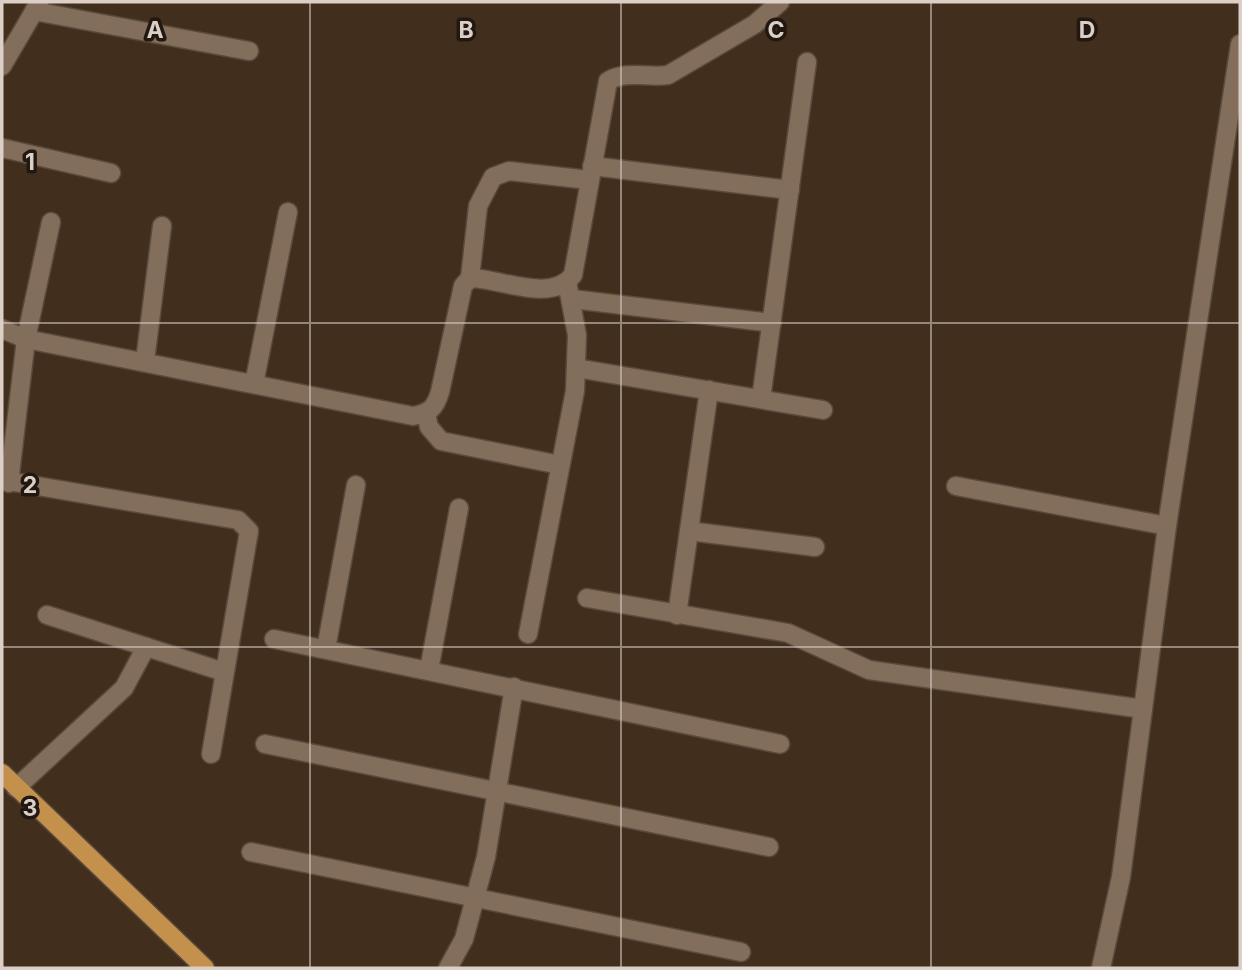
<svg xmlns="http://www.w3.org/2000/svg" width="1242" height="970" font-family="Inter,sans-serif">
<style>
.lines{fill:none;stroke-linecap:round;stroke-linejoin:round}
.minor-casing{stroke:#5a4a3c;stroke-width:21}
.major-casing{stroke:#5a4a3c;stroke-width:21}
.minor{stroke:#836e5b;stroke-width:18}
.major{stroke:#c4914c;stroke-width:18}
.grid{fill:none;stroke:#dcd0c6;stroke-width:2;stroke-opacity:0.55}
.grid-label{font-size:23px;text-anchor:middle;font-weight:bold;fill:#dcd0c6;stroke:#211811;stroke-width:7;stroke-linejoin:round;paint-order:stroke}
</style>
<rect width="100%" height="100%" fill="#412e1d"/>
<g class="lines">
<g class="minor-casing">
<g id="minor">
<path d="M 34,11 L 249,51"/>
<path d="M 2,66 L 39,3"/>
<path d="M 2,148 L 111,173"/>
<path d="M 592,166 L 790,190"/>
<path d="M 470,278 L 478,206 L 493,177 L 509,171 L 589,180"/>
<path d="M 572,299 L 772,323"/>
<path d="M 2,329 L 26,339 L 413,416 C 430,413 435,408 440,392 L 463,286 L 470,278 C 500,278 551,304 573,275 L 608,81 C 627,70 647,78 668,75 L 755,24 L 780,2"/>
<path d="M 145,361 L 162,226"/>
<path d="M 576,368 L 823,410"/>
<path d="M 254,384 L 288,212"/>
<path d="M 761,399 L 807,62"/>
<path d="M 426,414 L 429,427 L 441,441 L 560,465"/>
<path d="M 2,480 L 238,520 L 249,531 L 211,754"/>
<path d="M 9,483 L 26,339 L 51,222"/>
<path d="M 956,486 L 1167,526"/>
<path d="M 689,531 L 815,547"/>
<path d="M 587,598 L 788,633 L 869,670 L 1143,709"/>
<path d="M 47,615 L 224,672"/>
<path d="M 677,615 L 709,390"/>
<path d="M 528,634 L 575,391 L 577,335 L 567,282"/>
<path d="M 274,639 L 780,744"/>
<path d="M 326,649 L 356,485"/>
<path d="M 429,670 L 459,508"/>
<path d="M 265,744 L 769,847"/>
<path d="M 16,788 L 124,688 L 146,647"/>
<path d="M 251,852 L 741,952"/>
<path d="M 448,968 L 464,939 L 486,857 L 514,687"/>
<path d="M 1101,968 L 1121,877 L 1167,526 L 1240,44"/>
</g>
</g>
<g class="major-casing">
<path id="major" d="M 2,773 L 205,968"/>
</g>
<use href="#minor" class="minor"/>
<use href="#major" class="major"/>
</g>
<path class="grid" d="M 310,2 L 310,968M 621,2 L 621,968M 931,2 L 931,968M 2,323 L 1240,323M 2,647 L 1240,647"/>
<g class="grid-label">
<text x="155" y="38">A</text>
<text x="466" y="38">B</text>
<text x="776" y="38">C</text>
<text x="1087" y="38">D</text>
<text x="30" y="170">1</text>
<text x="30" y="493">2</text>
<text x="30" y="816">3</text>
</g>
<rect width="1242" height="970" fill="none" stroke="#dcd0c6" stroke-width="7"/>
</svg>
